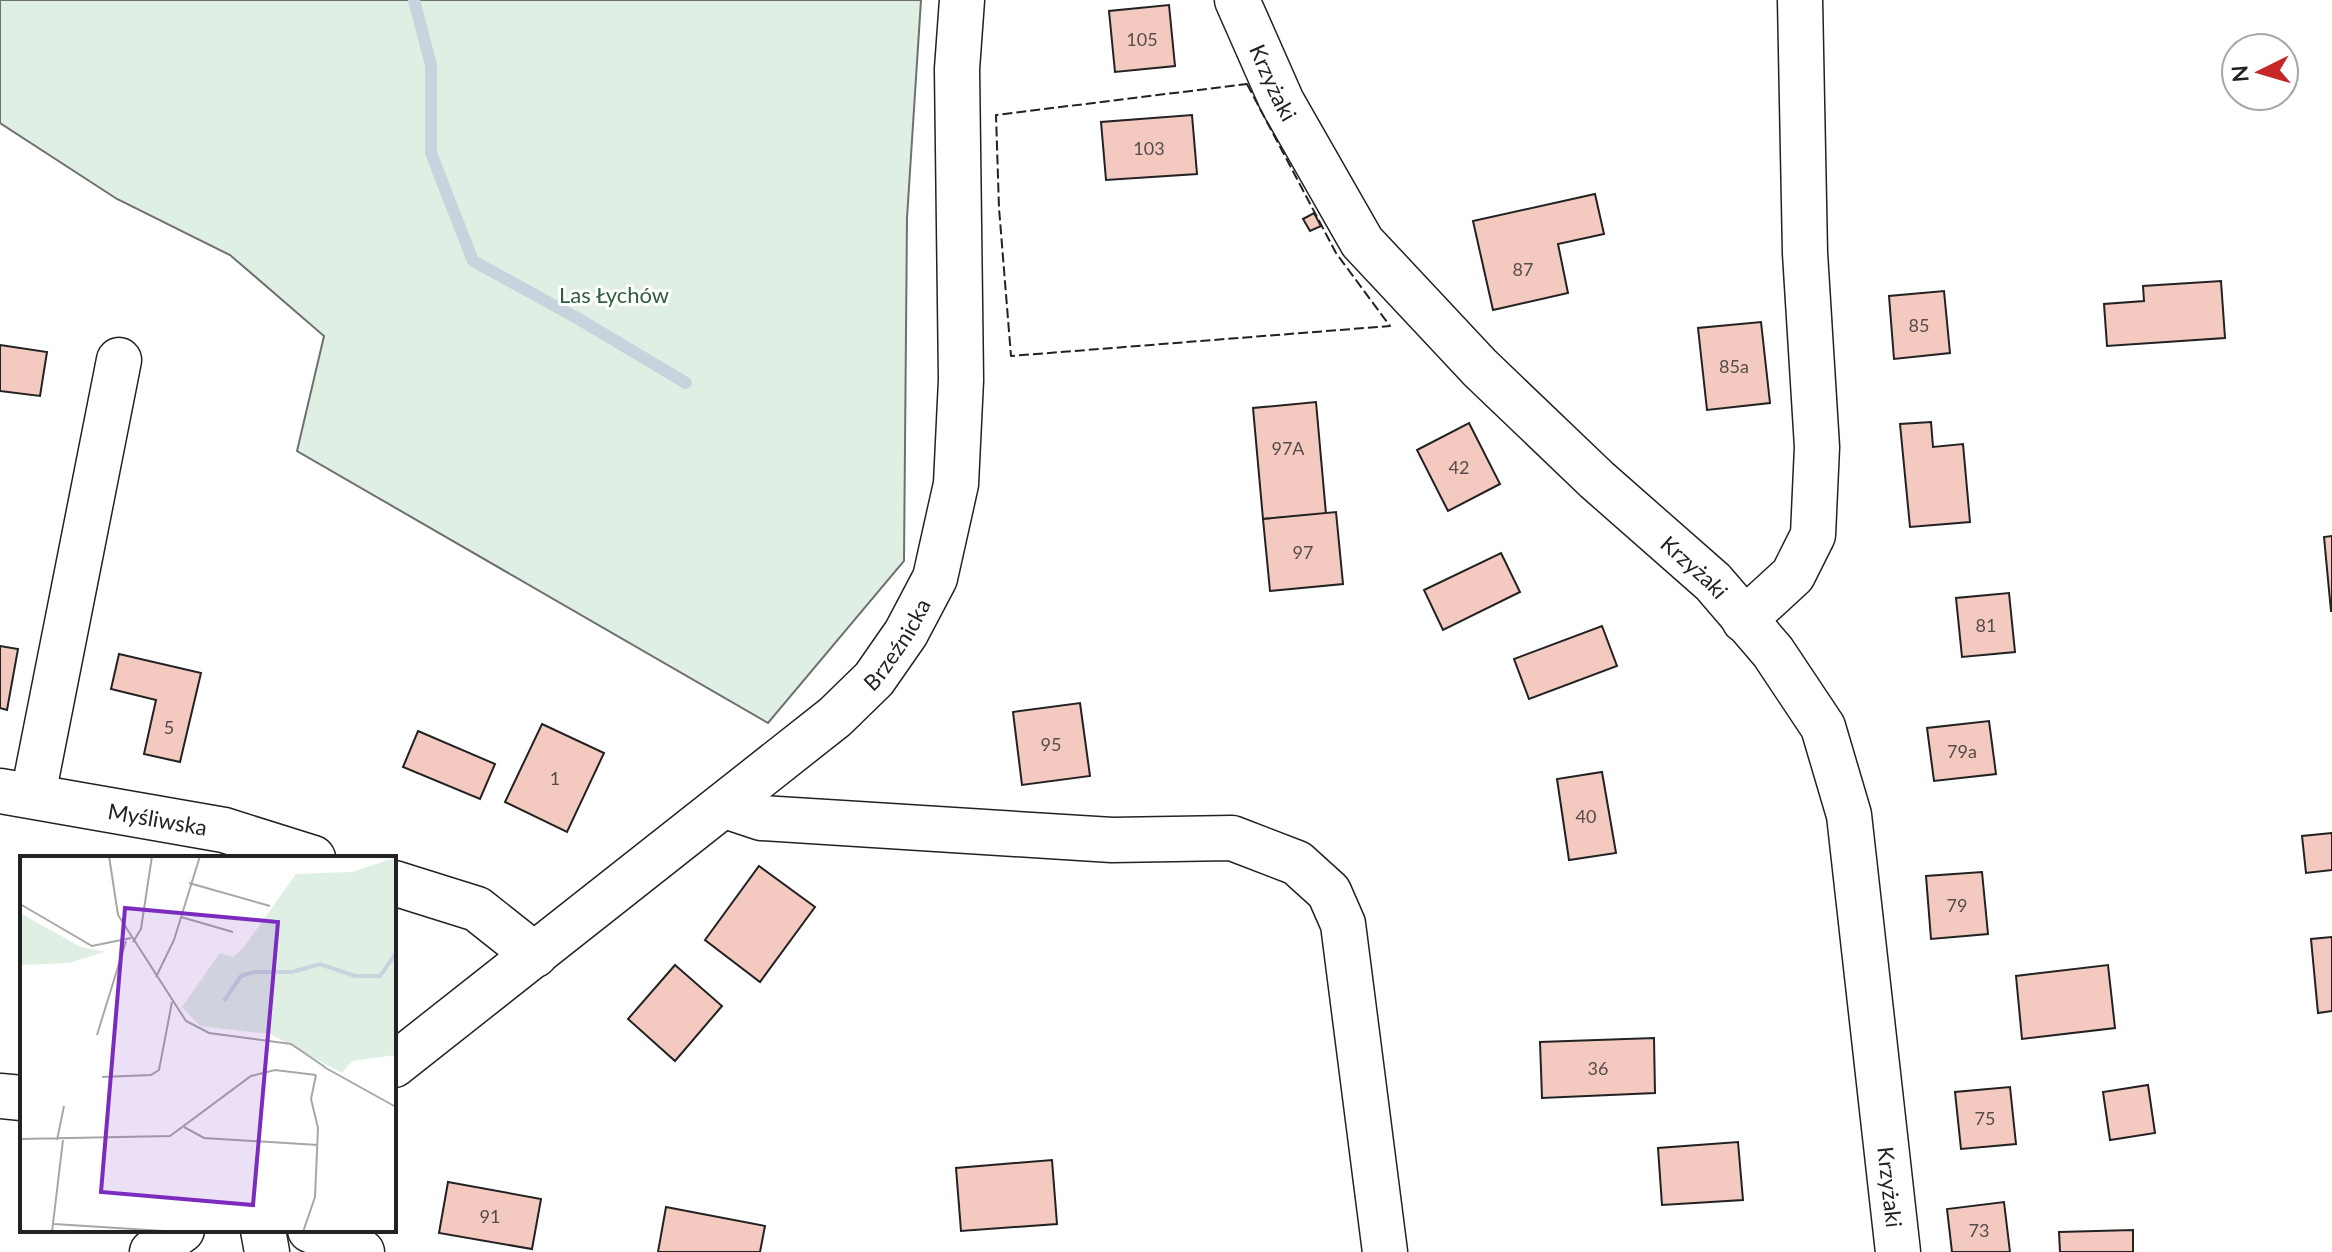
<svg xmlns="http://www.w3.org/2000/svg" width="2332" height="1252" font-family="Lato,sans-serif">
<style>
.green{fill:#e0efe3;stroke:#6f6f6f;stroke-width:2}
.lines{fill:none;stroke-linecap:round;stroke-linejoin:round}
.stream{stroke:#c7d3dd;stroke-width:12}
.building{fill:#f3c9c0;stroke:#222;stroke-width:2}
.minor-casing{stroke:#222;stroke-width:47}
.minor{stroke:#fff;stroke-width:44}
.fence{stroke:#222;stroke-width:2;stroke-dasharray:10 4;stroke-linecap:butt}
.labels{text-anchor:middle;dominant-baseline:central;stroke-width:6;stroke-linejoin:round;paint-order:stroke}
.number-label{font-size:18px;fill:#564c4a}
.street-label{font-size:22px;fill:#222;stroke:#fff}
.park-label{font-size:22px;fill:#2f5e38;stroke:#fff}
.inset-river{fill:none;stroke:#c7d3dd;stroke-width:4}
.inset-road{fill:none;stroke:#a7a7a7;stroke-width:2}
.view{fill:#7b2cbf;fill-opacity:0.15;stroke:#7b2cbf;stroke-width:4}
.inset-edge{fill:none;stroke:#222;stroke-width:4}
</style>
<rect width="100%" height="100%" fill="#fff"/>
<path class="green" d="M 0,0 L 921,0 L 907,218 L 904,561 L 768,723 L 297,451 L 324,336 L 230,255 L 117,199 L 0,123 Z"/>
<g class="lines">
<path class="stream" d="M 414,0 L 431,65 L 431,153 L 473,261 L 577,318 L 686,383"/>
</g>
<g class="building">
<path d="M 1169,5 L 1175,66 L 1115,72 L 1109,11 Z"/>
<path d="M 1192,115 L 1197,174 L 1106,180 L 1101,122 Z"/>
<path d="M 1595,194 L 1604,234 L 1558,244 L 1568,293 L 1493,310 L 1473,221 Z"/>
<path d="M 1314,213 L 1321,226 L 1310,231 L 1303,219 Z"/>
<path d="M 2221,281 L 2225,338 L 2107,346 L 2104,304 L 2144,301 L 2143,286 Z"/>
<path d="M 1944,291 L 1950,353 L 1894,359 L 1889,296 Z"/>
<path d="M 1761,322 L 1770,403 L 1707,410 L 1698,328 Z"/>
<path d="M 0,345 L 47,352 L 40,396 L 0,391 Z"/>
<path d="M 1316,402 L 1326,514 L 1263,519 L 1253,408 Z"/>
<path d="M 1931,422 L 1933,447 L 1963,444 L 1970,522 L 1910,527 L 1900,424 Z"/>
<path d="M 1469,423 L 1500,484 L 1448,511 L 1417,450 Z"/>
<path d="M 1336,512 L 1343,584 L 1270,591 L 1263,519 Z"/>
<path d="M 2332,536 L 2332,611 L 2331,611 L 2324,537 Z"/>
<path d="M 1501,553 L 1520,592 L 1443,630 L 1424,590 Z"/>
<path d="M 2009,593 L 2015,652 L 1962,657 L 1956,598 Z"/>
<path d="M 1602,626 L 1617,666 L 1529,699 L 1514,659 Z"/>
<path d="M 0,646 L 18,649 L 7,710 L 0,708 Z"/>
<path d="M 119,654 L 201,673 L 180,762 L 144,754 L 156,700 L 111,689 Z"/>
<path d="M 1080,703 L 1090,776 L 1022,785 L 1013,712 Z"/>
<path d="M 1989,721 L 1996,774 L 1934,781 L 1927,728 Z"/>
<path d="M 542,724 L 604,753 L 567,832 L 505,802 Z"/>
<path d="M 418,731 L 495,764 L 480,799 L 403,767 Z"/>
<path d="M 1602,772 L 1616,853 L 1569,860 L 1557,779 Z"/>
<path d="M 2332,833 L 2332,870 L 2306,873 L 2302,836 Z"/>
<path d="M 759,866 L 815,907 L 760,982 L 705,940 Z"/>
<path d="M 1982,872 L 1988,934 L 1931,939 L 1926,876 Z"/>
<path d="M 2332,937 L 2332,1011 L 2318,1013 L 2311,939 Z"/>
<path d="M 675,965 L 722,1006 L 675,1061 L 628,1019 Z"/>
<path d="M 2108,965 L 2115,1028 L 2022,1039 L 2016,976 Z"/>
<path d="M 1654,1038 L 1655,1093 L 1542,1098 L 1540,1042 Z"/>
<path d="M 2148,1085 L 2155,1133 L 2110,1140 L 2103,1092 Z"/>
<path d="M 2010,1087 L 2016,1144 L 1961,1149 L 1955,1092 Z"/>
<path d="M 1738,1142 L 1743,1200 L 1662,1205 L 1658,1148 Z"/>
<path d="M 1052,1160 L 1057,1224 L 961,1231 L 956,1168 Z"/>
<path d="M 448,1182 L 541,1199 L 532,1249 L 439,1233 Z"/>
<path d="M 2004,1202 L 2010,1252 L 1952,1252 L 1947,1209 Z"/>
<path d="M 666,1207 L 765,1226 L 760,1252 L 658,1252 Z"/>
<path d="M 2133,1230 L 2133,1252 L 2060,1252 L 2059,1232 Z"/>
</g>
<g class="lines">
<g class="minor-casing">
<g id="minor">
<path id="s1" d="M 1237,0 L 1282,102 L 1362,242 L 1480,368 L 1597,480 L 1713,582 L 1773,652 L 1823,727 L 1849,815 L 1898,1252"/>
<path d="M 1744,620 L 1793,575 L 1813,535 L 1817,447 L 1805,253 L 1800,0"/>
<path id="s2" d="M 0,791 L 224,830 L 313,858"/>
<path d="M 33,795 L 119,360"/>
<path d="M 725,806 L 761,818 L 842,823 L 1112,840 L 1232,838 L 1297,863 L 1329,892 L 1343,924 L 1385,1252"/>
<path d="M 394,883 L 477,909 L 535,955"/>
<path id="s3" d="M 394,1065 L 835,717 L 874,679 L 906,633 L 935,578 L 956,484 L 961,380 L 957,69 L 962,0"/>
<path d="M 0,1096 L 22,1098"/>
<path d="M 263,1230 L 267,1252"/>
<path d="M 310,1230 L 362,1252"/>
<path d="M 152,1252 L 182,1230"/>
</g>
</g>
<use href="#minor" class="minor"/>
<path class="fence" d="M 1247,84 L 1336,253 L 1390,326 L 1011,356 L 999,208 L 996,115 Z"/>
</g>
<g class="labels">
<g class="number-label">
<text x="1142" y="39">105</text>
<text x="1149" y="148">103</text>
<text x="1523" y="269">87</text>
<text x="1919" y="325">85</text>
<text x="1734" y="366">85a</text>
<text x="1288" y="448">97A</text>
<text x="1459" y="467">42</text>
<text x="1303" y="552">97</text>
<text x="1986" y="625">81</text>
<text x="169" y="727">5</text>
<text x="1051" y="744">95</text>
<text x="1962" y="751">79a</text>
<text x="555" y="778">1</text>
<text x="1586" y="816">40</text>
<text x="1957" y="905">79</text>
<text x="1598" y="1068">36</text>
<text x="1985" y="1118">75</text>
<text x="490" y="1216">91</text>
<text x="1979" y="1230">73</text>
</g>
<g class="street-label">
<text stroke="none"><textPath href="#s1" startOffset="90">Krzyżaki</textPath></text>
<text stroke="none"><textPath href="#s1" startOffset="738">Krzyżaki</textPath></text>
<text stroke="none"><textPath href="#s3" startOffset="658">Brzeźnicka</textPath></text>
<text stroke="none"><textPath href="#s2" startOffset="160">Myśliwska</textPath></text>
<text stroke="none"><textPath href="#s1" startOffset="1410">Krzyżaki</textPath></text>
</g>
<g class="park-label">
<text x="614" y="294">Las Łychów</text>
</g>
</g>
<g transform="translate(20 856)">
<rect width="376" height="376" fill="#fff"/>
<path d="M 376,1 L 376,199 L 332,205 L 322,217 L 250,178 L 180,170 L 162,151 L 200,97 L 213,101 L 224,91 L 276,18 L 332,16 ZM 0,57 L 61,91 L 85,96 L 49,107 L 0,109 Z" fill="#e0efe3"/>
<path class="inset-river" d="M 204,145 L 221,120 L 234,116 L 272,116 L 300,108 L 335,120 L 360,120 L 376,97"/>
<path class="inset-road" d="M 89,0 L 98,59 L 166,165 L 189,177 L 271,188 L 305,211M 169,27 L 250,50M 0,48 L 72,90 L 111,82M 161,61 L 213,76M 113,86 L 121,73 L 132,0M 136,121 L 154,84 L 180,0M 77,179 L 106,85M 304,211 L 376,251M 82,221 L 131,219 L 139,214 L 152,146M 164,271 L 184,282 L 298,289M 0,283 L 150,280 L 231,220 L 255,214 L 296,219M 37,284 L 44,250M 34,368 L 160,376M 32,376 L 43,284M 283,376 L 295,341 L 298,272 L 291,243 L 296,219"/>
<path class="view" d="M 105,52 L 258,66 L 233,349 L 81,336 Z"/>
<rect width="376" height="376" class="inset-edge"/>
</g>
<g transform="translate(2260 72) rotate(265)"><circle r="38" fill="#ffffff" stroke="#a7a7a7" stroke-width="2"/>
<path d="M0-6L14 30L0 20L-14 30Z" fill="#c62828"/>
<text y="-12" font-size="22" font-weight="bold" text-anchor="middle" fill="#222222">N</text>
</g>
</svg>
